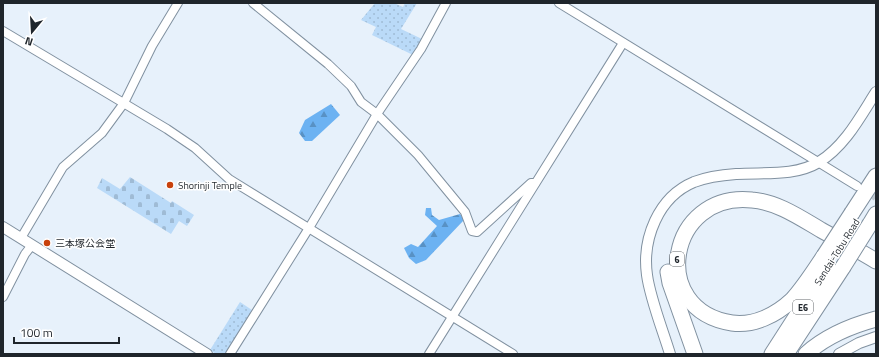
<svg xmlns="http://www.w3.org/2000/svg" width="879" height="357" font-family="'Titillium Web','Noto Sans JP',sans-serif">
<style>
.green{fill:url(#green-dots)}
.forest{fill:url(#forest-firs)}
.cemetery{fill:url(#cemetery-stones)}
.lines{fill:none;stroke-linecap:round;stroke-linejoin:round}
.minor-tunnel{stroke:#bfc8d1;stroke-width:8;stroke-dasharray:8 4;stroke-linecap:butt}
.minor-casing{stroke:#8191a0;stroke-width:10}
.tertiary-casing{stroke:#8191a0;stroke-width:12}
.motorway-casing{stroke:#8191a0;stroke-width:17}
.minor{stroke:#fff;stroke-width:8}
.tertiary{stroke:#fff;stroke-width:10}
.motorway{stroke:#fff;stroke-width:15}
.motorway-bridge-casing{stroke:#8191a0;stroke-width:17;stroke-linecap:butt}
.motorway-bridge{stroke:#fff;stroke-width:15}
.poi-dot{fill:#c8410c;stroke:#fff;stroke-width:1.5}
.labels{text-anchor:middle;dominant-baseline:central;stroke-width:3;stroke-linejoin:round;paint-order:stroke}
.shield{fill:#fff;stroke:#62666b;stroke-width:1}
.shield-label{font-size:9px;font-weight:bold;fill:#1f252b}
.poi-label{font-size:10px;fill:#1f252b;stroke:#fff;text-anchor:start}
.street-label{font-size:10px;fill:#1f252b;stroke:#fff}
</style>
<defs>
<pattern id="green-dots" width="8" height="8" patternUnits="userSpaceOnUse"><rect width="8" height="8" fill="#badaf8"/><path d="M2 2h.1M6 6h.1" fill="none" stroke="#9fbbd5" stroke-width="1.8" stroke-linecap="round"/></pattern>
<pattern id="forest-firs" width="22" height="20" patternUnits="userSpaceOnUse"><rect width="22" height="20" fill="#6cb2f2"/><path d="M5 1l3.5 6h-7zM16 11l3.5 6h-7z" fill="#5891c4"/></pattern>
<pattern id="cemetery-stones" width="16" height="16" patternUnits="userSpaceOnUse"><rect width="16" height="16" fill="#badaf8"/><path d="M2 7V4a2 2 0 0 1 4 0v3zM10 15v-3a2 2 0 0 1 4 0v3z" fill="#9fbbd5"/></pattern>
</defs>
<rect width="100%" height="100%" fill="#e7f1fb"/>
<g class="green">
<path d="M 375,3 L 394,3 L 403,7 L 405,3 L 417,3 L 401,29 L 422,39 L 413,55 L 372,35 L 376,27 L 361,20 Z"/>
<path d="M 240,302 L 252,310 L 225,354 L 216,354 L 210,350 Z"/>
</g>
<g class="forest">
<path d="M 331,104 L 340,115 L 312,141 L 305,141 L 299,133 L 305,120 Z"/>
<path d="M 426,208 L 431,208 L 432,215 L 439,220 L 460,214 L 463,218 L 463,221 L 426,260 L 416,264 L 409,258 L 404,248 L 411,244 L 418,247 L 437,226 L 425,215 Z"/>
</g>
<path class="cemetery" d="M 130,177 L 171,203 L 172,201 L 194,215 L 187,226 L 179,221 L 171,234 L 97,188 L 102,178 L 120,189 Z"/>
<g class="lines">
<path class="minor-tunnel" d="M 863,189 L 876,197"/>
<g class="minor-casing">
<g id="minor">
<path d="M 253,3 L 328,64 L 351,86 L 361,102 L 377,114 L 418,155 L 465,212 L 472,231 L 477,232 L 531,183 L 535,183"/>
<path d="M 559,3 L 857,186"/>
<path d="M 3,31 L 167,129 L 195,148 L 229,179 L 513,354"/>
<path d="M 21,238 L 63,167 L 102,133 L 124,103 L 152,46 L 178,3"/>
<path d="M 3,297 L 25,254 L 32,245"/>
<path d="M 230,354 L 309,228 L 377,114 L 421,49 L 446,3"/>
<path d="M 429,354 L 623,43"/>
</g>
</g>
<g class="tertiary-casing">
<g id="tertiary">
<path d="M 3,227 L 207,354"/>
<path d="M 670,354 C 663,331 650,298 647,275 C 642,239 658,197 694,182 C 707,177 722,175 736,174 C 763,172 794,177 819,162 C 845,146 860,117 876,92"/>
<path d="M 839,354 L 859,343 L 876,337"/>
</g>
</g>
<g class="motorway-casing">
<g id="motorway">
<path d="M 852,213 L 876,176"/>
<path d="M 870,224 L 876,214"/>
<path d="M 824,256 C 814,271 804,287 792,300 C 776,315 754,326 732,323 C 647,310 668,191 752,200 C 777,202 799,217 821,230 C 839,240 858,250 876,261"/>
<path d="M 668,272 L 670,283 L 695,354"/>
<path d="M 772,354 L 828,267"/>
<path d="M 786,354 L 843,267"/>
<path d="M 806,354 C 826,336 850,326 876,319"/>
</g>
</g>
<use href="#minor" class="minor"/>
<use href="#tertiary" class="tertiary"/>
<use href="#motorway" class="motorway"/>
<g class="motorway-bridge-casing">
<g id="motorway-bridge">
<path d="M 824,256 L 852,213"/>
<path d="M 843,267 L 870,224"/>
</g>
</g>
<use href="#motorway-bridge" class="motorway-bridge"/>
</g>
<g class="poi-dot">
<circle cx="170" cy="185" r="4"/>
<circle cx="47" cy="243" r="4"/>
</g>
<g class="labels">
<g class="shield">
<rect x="670" y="252" width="14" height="14" rx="3"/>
<rect x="793" y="300" width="20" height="14" rx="3"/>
</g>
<g class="shield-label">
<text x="677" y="259">6</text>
<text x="803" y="307">E6</text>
</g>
<g class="poi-label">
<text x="178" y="185">Shorinji Temple</text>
<text x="55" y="243">三本塚公会堂</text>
</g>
<g class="street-label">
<text transform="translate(837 252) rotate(-58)">Sendai-Tobu Road</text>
</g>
</g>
<rect width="879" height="357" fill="none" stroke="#1f252b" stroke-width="8"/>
<g transform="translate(32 32) rotate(198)" stroke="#ffffff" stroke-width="3" paint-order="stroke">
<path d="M0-3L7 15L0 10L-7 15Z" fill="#1f252b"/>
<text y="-6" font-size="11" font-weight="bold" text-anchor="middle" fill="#1f252b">N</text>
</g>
<path d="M14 337v6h105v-6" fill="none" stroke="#1f252b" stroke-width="2"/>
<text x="20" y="337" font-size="12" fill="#1f252b" stroke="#ffffff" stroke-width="3" paint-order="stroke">100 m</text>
</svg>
